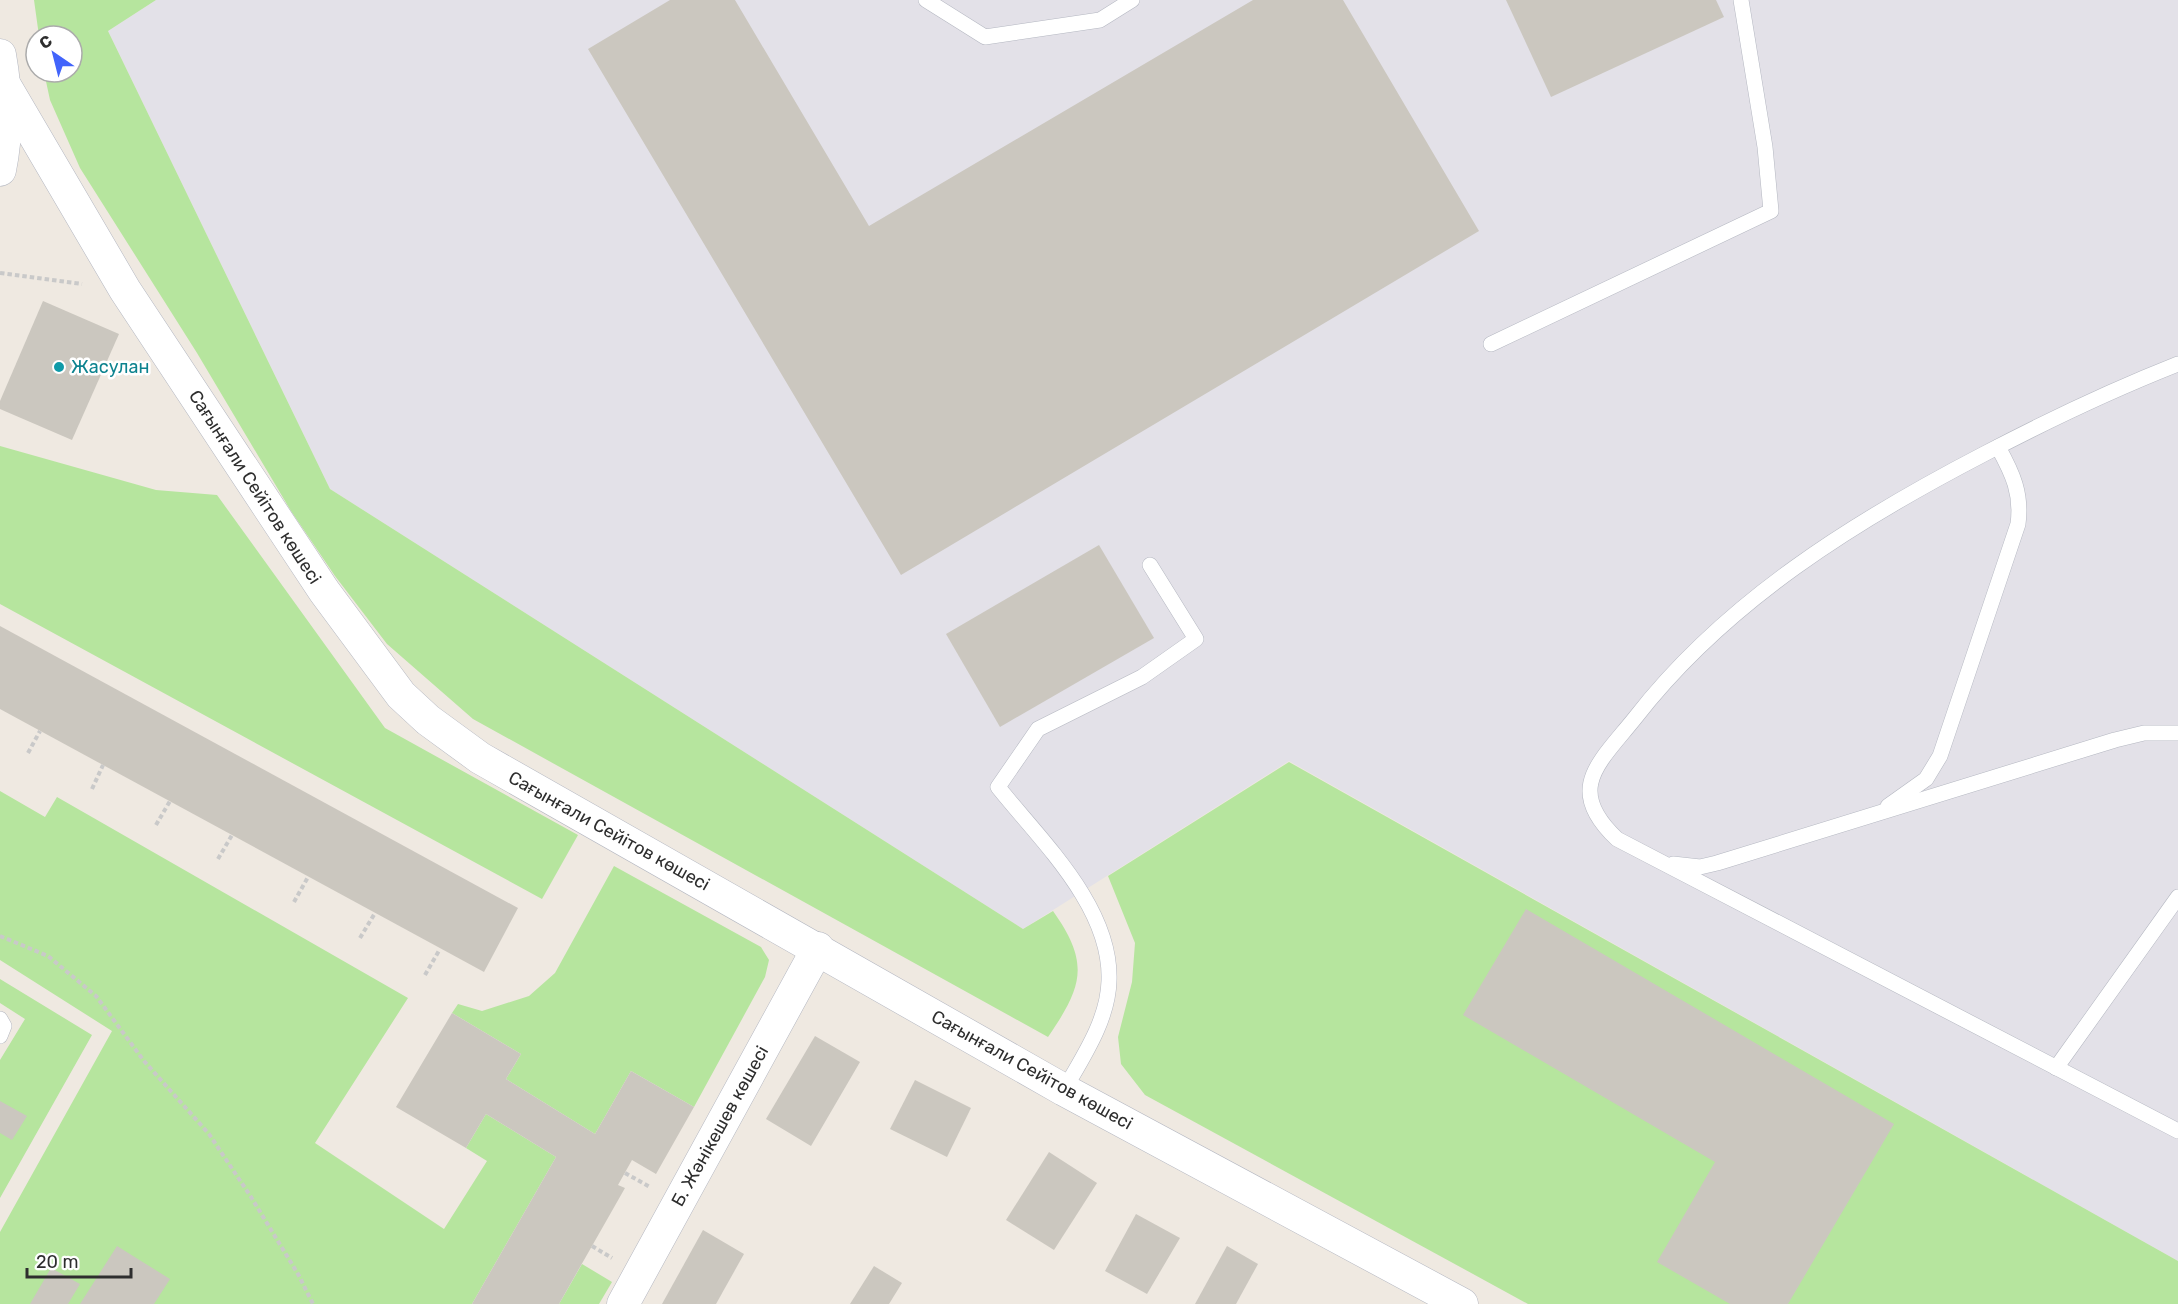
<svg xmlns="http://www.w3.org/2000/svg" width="2178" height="1304" font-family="Rubik,sans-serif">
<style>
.industrial{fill:#e3e1e8}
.green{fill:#b6e59e}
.building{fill:#cbc7bf}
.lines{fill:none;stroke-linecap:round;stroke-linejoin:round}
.service-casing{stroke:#b4b7c1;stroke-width:16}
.minor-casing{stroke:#b4b7c1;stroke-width:33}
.path{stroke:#c9c9c9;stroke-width:4;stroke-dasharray:4.5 3;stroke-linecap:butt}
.service{stroke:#fff;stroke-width:15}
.minor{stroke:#fff;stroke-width:32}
.culture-dot{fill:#0f9aa8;stroke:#fff;stroke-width:2}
.labels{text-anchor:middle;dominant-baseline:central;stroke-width:5;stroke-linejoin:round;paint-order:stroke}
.culture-label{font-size:18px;fill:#0d838f;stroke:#fff;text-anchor:start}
.street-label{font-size:18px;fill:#2e2e2e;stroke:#fff}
</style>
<rect width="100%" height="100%" fill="#efe9e1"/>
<path class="industrial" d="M 156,0 L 2178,0 L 2178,1261 L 1289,761 L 1023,929 L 330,489 L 108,31 Z"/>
<g class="green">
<path d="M 34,0 L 156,0 L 108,31 L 330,489 L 1023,929 L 1053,911 C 1090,963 1083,986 1048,1037 L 473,719 L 387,644 L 335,576 L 291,511 L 197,353 L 80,168 L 50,100 L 44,72 L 72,72 L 72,36 L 39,36 Z"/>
<path d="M 0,446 L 156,490 L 217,495 L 385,728 L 578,835 L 542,899 L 0,604 Z"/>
<path d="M 1289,762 L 2178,1261 L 2178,1304 L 1528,1304 L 1145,1095 L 1121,1064 L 1118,1037 L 1132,982 L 1135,943 L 1108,876 Z"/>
<path d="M 0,791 L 45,817 L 57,797 L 408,998 L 315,1143 L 444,1229 L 487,1161 L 466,1148 L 486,1114 L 556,1157 L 472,1304 L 0,1304 L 0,1232 L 112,1031 L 0,960 Z"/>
<path d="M 614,866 L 761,947 L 769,960 L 765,977 L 694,1107 L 631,1071 L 595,1134 L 506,1079 L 521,1054 L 452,1013 L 458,1004 L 482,1011 L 529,996 L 555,973 Z"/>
<path d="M 0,979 L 92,1035 L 0,1198 L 0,1060 L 25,1019 L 0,1003 Z"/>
<path d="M 582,1264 L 612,1282 L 599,1304 L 559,1304 Z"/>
</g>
<g class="building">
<path d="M 670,0 L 735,0 L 869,226 L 1253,0 L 1343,0 L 1479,231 L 901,575 L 588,49 Z"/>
<path d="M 1506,0 L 1716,0 L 1724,17 L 1551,97 Z"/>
<path d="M 43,301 L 119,334 L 72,440 L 0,409 L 0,401 Z"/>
<path d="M 1099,545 L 1154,638 L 1000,727 L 946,634 Z"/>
<path d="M 0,626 L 518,908 L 484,972 L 0,709 Z"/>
<path d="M 1526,909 L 1894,1124 L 1788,1304 L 1730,1304 L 1657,1262 L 1715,1162 L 1463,1015 Z"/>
<path d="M 452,1013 L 521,1054 L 506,1079 L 595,1134 L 631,1071 L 694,1107 L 656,1174 L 632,1160 L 618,1185 L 625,1188 L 559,1304 L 472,1304 L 556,1157 L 486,1114 L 466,1148 L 396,1107 Z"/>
<path d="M 815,1036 L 860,1062 L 811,1146 L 766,1119 Z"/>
<path d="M 915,1080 L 971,1108 L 947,1157 L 890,1129 Z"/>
<path d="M 0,1101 L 27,1116 L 12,1140 L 0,1133 Z"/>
<path d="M 1049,1152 L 1097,1183 L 1054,1250 L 1006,1220 Z"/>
<path d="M 1136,1214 L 1180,1238 L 1147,1294 L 1105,1271 Z"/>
<path d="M 703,1230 L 744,1254 L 716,1304 L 662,1304 Z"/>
<path d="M 117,1246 L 170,1279 L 154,1304 L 80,1304 Z"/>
<path d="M 1227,1246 L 1258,1264 L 1236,1304 L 1195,1304 Z"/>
<path d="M 874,1266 L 902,1283 L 889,1304 L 850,1304 Z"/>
<path d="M 51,1268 L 80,1284 L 68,1304 L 30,1304 Z"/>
</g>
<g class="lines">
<g class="service-casing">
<g id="service">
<path d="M 926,0 L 985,37 L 1100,20 L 1132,0"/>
<path d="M 1491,344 L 1771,211 L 1765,147 L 1741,0"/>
<path d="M 2178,364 C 2112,390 2047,421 1984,454 C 1855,521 1726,601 1635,718 C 1599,763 1564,789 1617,839 L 2178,1131"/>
<path d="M 1888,806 L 1926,779 L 1940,756 L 2018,524 C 2022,494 2013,474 1998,447"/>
<path d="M 1673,864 L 1700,867 L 1717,863 L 2115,740 L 2144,733 L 2178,733"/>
<path d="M 0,1019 L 4,1026 L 0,1036"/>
<path d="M 2056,1068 L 2178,897"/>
<path d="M 1064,1090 C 1083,1057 1108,1020 1109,981 C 1112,907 1041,841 998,787 L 1038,729 L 1142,677 L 1196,639 L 1150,565"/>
</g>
</g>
<g class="minor-casing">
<g id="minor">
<path d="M 0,55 C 7,94 8,131 0,170"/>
<path d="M 6,87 L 125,290 L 324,591 L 401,695 L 428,720 L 480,758 L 1064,1090 L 1462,1304"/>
<path d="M 623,1304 L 818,948"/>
</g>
</g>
<g class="path">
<path d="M 0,273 L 82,284"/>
<path d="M 28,753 L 40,731"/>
<path d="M 92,789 L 103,765"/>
<path d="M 156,825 L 170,801"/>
<path d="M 218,859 L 232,835"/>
<path d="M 294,902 L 308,877"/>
<path d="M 0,936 L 48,956 L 96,996 L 144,1061 L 209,1134 L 251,1197 L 298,1274 L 313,1304"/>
<path d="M 360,938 L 375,913"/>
<path d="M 425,975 L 440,949"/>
<path d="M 625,1173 L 650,1187"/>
<path d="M 592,1246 L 612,1258"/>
</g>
<use href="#service" class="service"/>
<use href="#minor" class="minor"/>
</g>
<circle class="culture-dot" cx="59" cy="367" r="6"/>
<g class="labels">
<g class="culture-label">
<text x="71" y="367">Жасулан</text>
</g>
<g class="street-label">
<text transform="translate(255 487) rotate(57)">Сағынғали Сейітов көшесі</text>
<text transform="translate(609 831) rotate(29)">Сағынғали Сейітов көшесі</text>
<text transform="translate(1032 1070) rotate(29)">Сағынғали Сейітов көшесі</text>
<text transform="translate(720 1126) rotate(-61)">Б. Жәнікешев көшесі</text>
</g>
</g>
<g transform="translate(54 54) rotate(325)"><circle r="28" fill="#ffffff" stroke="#ababab" stroke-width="1.5"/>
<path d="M0-4.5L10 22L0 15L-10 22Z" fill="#4264fb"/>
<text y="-9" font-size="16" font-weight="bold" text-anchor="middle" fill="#2e2e2e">С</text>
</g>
<path d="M27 1268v9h104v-9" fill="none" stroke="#2e2e2e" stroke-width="3"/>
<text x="36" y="1268" font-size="18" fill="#2e2e2e" stroke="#ffffff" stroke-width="4.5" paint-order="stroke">20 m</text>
</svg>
